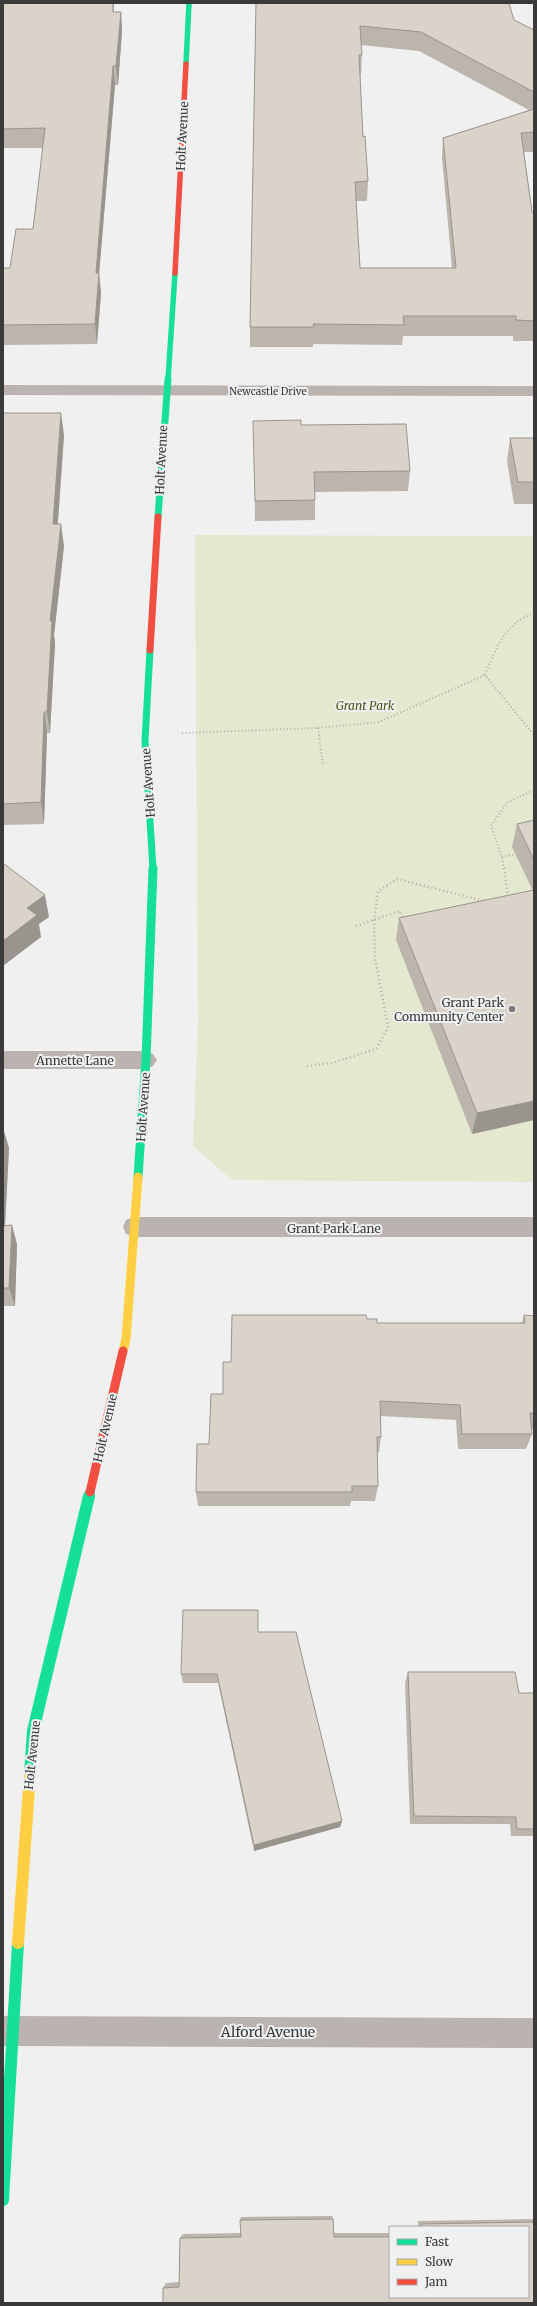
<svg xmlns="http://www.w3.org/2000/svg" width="537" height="2306" font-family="Merriweather,serif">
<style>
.green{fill:#e3e8ce}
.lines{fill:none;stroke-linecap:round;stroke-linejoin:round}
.path-far1{stroke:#b4afae;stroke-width:2;stroke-dasharray:1 2.5;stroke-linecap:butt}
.path{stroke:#b4afae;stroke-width:2.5;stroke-dasharray:1 3;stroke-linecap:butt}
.street{fill:#bab3b0;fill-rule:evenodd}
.fast-far3{stroke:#16e098;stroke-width:5.5}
.fast-far2{stroke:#16e098;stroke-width:7}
.fast-far1{stroke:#16e098;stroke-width:9}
.fast{stroke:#16e098;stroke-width:12}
.slow-far1{stroke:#ffcf43;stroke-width:9}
.slow{stroke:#ffcf43;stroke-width:12}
.jam-far2{stroke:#f24e42;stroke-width:5.5}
.jam-far1{stroke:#f24e42;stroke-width:7}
.jam{stroke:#f24e42;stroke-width:9}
.wall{fill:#bbb5ae;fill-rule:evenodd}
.shaded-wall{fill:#99948d}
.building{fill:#dad3ca;stroke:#99948d}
.poi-dot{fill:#7a7a7a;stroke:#eff0f1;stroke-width:1.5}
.labels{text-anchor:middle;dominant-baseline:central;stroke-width:4;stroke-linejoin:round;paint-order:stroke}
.far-street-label{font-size:10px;fill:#3a3a3a;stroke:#eff0f1}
.street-label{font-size:12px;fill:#3a3a3a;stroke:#eff0f1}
.park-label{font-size:12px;font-style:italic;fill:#4f5719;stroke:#eff0f1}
.poi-label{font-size:12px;fill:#3a3a3a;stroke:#eff0f1;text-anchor:end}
.near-street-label{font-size:14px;fill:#3a3a3a;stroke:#eff0f1}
</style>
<rect width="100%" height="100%" fill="#f0f0f0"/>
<path class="green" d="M 195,535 L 534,536 L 534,1182 L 232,1180 L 193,1146 L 198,1024 Z"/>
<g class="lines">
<g class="path-far1">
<path d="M 534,613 C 505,624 496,648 485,675 L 534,735"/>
<path d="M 318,728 L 323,765"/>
<path d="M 182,733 L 318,728 L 379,722 L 485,675"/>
<path d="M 502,857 L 516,854"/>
<path d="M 504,869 L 502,857 L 491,826 L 508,802 L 534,790"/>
</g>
<g class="path">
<path d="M 504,868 L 508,897"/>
<path d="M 356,926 L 400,911 L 404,920"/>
<path d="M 307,1066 L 332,1063 L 376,1049 L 388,1027 L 375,958 L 374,920 L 378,891 L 397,879 L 484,901"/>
</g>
<g class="street">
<path d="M 3,385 L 534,386 L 534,396 L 3,395 Z"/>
<path d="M 3,1051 L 146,1051 L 153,1054 L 157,1060 L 153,1066 L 146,1069 L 3,1069 Z"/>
<path d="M 134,1217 L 534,1217 L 534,1237 L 134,1237 L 126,1234 L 123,1227 L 126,1220 Z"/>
<path d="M 3,2016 L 534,2018 L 534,2048 L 3,2046 Z"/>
</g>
<g class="fast-far3">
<path d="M 186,64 L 189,3"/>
<path d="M 168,380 L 175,273"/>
</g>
<g class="fast-far2">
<path d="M 158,517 L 168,379"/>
<path d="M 150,650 L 145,741 L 153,869"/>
</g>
<g class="fast-far1">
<path d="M 138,1177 L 146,1060 L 153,868"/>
<path d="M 89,1497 L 90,1492"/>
</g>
<g class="fast">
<path d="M 30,1774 L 33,1731 L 89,1496"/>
<path d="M 3,2200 L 18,1943"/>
</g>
<path class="slow-far1" d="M 123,1351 L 126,1339 L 138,1177"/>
<path class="slow" d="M 18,1943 L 30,1774"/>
<path class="jam-far2" d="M 175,273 L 186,64"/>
<path class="jam-far1" d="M 150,650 L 158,517"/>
<path class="jam" d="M 90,1492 L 123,1351"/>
</g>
<g class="wall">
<path d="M 3,3 L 114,3 L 114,12 L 121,12 L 122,31 L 118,85 L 115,85 L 99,274 L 101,293 L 97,344 L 3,345 L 3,268 L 10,268 L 33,229 L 43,148 L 3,148 Z"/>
<path d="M 256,3 L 514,20 L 534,30 L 534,152 L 524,152 L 532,212 L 534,212 L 534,341 L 513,341 L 513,336 L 403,336 L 402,345 L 313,344 L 313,347 L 250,347 L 250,327 ZM 361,45 L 419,51 L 529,110 L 443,138 L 442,158 L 452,268 L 360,268 L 356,201 L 367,201 L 368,181 L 363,137 L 360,75 L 361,75 L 362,55 Z"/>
<path d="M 3,413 L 64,435 L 58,524 L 64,546 L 54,635 L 55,643 L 50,733 L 47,733 L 44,824 L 3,825 Z"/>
<path d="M 301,425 L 410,471 L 408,491 L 315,492 L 315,520 L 255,521 L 254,441 Z"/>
<path d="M 510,438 L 534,438 L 534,504 L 514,504 L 507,461 Z"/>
<path d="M 534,820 L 534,1120 L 472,1134 L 396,940 L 399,918 L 533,891 L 512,847 L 517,824 Z"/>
<path d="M 3,1128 L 9,1148 L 5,1226 L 17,1244 L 15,1306 L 3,1306 Z"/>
<path d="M 524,1315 L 534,1316 L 534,1429 L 531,1429 L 532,1434 L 526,1449 L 458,1449 L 456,1420 L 380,1416 L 381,1437 L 379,1452 L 377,1452 L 378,1486 L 375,1501 L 351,1501 L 350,1506 L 198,1506 L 196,1492 L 209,1444 L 231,1362 L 367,1319 L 377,1323 L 522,1323 Z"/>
<path d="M 258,1632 L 342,1821 L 340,1827 L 254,1851 L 218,1683 L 183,1683 L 181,1674 Z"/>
<path d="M 408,1672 L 519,1693 L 534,1693 L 534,1836 L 511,1836 L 510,1824 L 410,1824 L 405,1683 Z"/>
<path d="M 332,2216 L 333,2219 L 334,2233 L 390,2233 L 390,2297 L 528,2227 L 418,2227 L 418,2221 L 534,2219 L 534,2303 L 163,2288 L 166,2283 L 179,2282 L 180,2238 L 183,2234 L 241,2233 L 240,2220 L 241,2217 Z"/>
</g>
<g class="shaded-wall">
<path d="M 121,12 L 122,31 L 118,85 L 116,66 Z"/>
<path d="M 113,66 L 115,85 L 99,274 L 101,293 L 97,344 L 95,324 L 96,273 Z"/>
<path d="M 61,413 L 64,435 L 56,546 L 53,524 Z"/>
<path d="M 61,524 L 64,546 L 54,635 L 55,643 L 50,733 L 47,712 L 50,621 Z"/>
<path d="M 44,712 L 47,733 L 44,824 L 41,802 Z"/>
<path d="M 45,895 L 49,917 L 39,924 L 41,937 L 3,966 L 3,941 L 27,908 Z"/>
<path d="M 534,1101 L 534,1120 L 472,1134 L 477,1113 Z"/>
<path d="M 3,1128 L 9,1148 L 4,1245 L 3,1240 Z"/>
<path d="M 12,1225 L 17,1244 L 15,1306 L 9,1288 Z"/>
<path d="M 342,1821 L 340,1827 L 254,1851 L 254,1845 Z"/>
</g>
<g class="building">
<path d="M 3,3 L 113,3 L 113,12 L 121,12 L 116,66 L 113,66 L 96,273 L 99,273 L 95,324 L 3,325 L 3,268 L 10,268 L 16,229 L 33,229 L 45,128 L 3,129 Z"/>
<path d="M 256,3 L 509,3 L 514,20 L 534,30 L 534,92 L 421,32 L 360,26 L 362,55 L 359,55 L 363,137 L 365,136 L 368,181 L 355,182 L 360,268 L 456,268 L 443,138 L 534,109 L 534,132 L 521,133 L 532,212 L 534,212 L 534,321 L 516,320 L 516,316 L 403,316 L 404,325 L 313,324 L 314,327 L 250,327 Z"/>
<path d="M 3,413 L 61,413 L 53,524 L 61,524 L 50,621 L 52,621 L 47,712 L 44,712 L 41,802 L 3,804 Z"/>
<path d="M 301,420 L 301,425 L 406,424 L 410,471 L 314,472 L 315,500 L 255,501 L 253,421 Z"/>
<path d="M 510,438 L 534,438 L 534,482 L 518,482 Z"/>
<path d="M 534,820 L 534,860 L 517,824 Z"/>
<path d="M 3,863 L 45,895 L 27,908 L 37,915 L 3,941 Z"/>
<path d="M 534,890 L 534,1101 L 477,1113 L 399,918 Z"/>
<path d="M 12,1225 L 9,1288 L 3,1288 L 3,1226 Z"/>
<path d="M 232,1315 L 366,1315 L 367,1319 L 377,1319 L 377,1323 L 525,1323 L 524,1315 L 534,1316 L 534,1413 L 530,1413 L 532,1434 L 462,1434 L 460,1405 L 380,1401 L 381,1437 L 377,1437 L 378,1486 L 352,1486 L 352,1492 L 196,1492 L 197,1444 L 209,1444 L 211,1394 L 223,1394 L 223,1362 L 231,1362 Z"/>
<path d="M 183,1610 L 258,1610 L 258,1632 L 296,1632 L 342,1821 L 254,1845 L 217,1674 L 181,1674 Z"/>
<path d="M 408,1672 L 515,1672 L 519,1693 L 534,1693 L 534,1829 L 517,1829 L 516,1817 L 414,1816 Z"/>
<path d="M 333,2219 L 334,2237 L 390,2237 L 390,2297 L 528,2297 L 528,2227 L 422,2227 L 422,2224 L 534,2222 L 534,2303 L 163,2303 L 163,2288 L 179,2287 L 180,2238 L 241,2237 L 240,2220 Z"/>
</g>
<circle class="poi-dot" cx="512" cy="1009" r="4"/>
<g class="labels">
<g class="far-street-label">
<text x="268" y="391">Newcastle Drive</text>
</g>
<g class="street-label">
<text transform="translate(182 136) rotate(-87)">Holt Avenue</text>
<text transform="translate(161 460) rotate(-87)">Holt Avenue</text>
<text transform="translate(148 783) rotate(-94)">Holt Avenue</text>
<text x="75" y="1060">Annette Lane</text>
<text transform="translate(143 1107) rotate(-86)">Holt Avenue</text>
<text x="334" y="1228">Grant Park Lane</text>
<text transform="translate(105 1428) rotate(-77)">Holt Avenue</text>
<text transform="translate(32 1755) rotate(-84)">Holt Avenue</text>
</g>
<g class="park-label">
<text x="365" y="705">Grant Park</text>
</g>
<g class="poi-label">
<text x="504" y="1002">Grant Park<tspan x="504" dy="14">Community Center</tspan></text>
</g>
<g class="near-street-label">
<text x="268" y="2032">Alford Avenue</text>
</g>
</g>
<rect width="537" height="2306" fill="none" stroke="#3a3a3a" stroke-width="8"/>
<rect x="389" y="2226" width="140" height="72" fill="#eff0f1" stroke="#a7a7a8"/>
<rect x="397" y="2239" width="20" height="6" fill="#16e098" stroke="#a7a7a8"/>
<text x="425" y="2246" font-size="12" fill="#3a3a3a">Fast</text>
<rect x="397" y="2259" width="20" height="6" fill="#ffcf43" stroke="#a7a7a8"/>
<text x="425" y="2266" font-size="12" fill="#3a3a3a">Slow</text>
<rect x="397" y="2279" width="20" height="6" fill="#f24e42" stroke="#a7a7a8"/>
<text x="425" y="2286" font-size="12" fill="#3a3a3a">Jam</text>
</svg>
